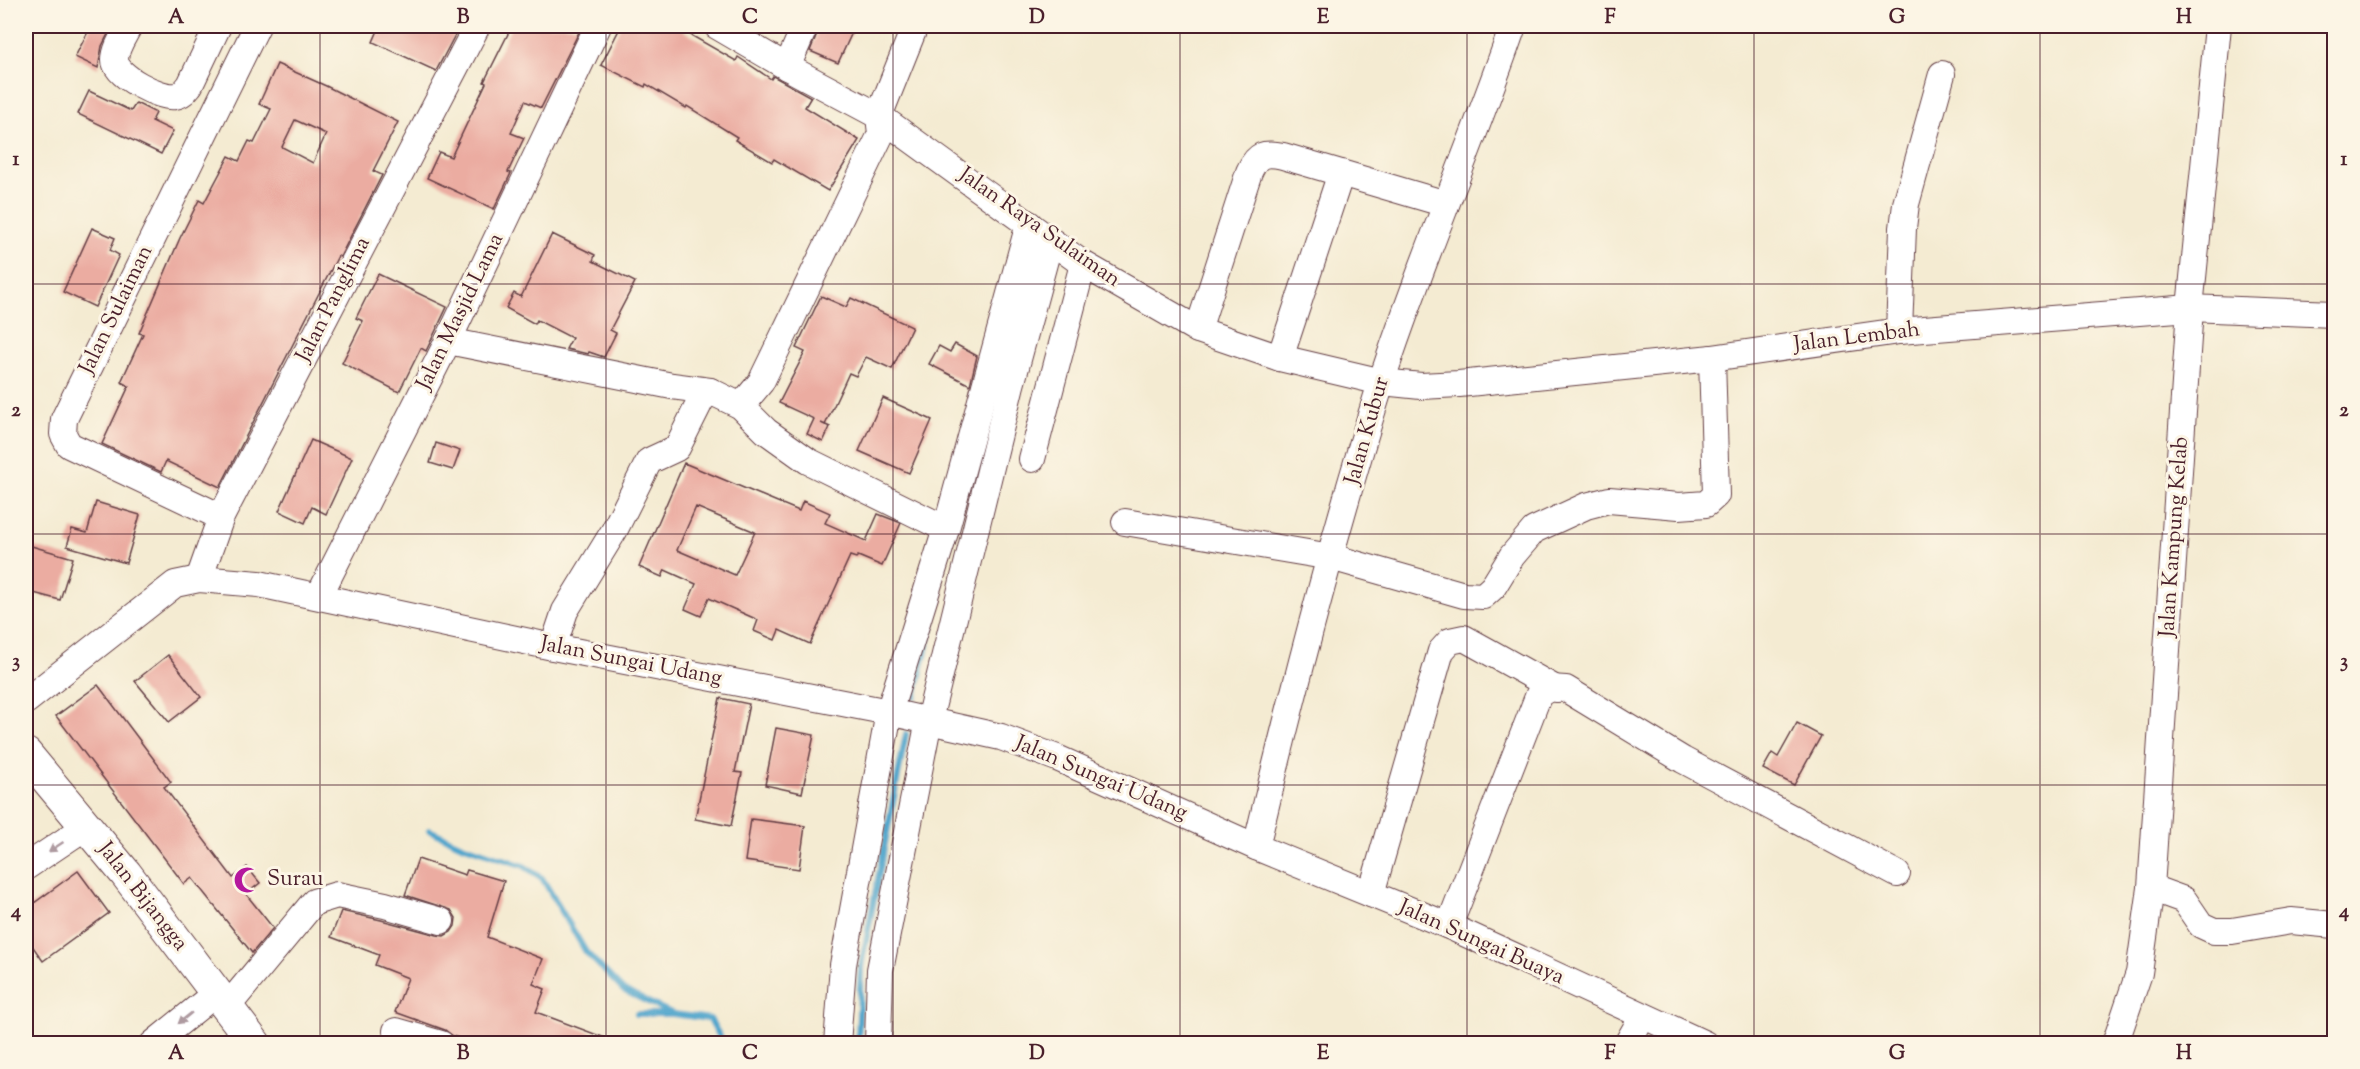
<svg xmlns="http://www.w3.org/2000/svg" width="2360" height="1069" font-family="'Sorts Mill Goudy',serif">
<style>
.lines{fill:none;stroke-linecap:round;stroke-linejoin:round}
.stream{stroke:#4fa5cc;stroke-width:6}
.building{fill:#ebaca1;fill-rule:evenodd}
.minor-casing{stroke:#643e44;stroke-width:28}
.major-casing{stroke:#643e44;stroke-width:34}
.minor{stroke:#fff;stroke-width:26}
.major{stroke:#fff;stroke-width:32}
.oneway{fill:#ae9aa0}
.grid{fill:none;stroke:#4a1f2b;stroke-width:1.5;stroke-opacity:0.55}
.labels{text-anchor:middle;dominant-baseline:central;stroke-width:6;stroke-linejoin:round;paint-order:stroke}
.street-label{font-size:22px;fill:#4a1f2b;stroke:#fcf5e5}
.poi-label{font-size:22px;fill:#4a1f2b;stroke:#fcf5e5;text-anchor:start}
.neatline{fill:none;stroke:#4a1f2b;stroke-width:2}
.grid-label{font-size:20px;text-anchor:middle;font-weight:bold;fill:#4a1f2b}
</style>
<rect width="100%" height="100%" fill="#fcf5e5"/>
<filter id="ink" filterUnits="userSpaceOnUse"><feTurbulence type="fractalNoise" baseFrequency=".0167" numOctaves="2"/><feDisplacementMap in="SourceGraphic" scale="12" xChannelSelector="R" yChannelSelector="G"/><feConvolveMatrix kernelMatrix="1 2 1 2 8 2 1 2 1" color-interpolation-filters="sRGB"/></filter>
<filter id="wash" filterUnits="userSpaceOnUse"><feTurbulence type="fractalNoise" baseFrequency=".008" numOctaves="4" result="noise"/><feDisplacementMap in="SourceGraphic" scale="24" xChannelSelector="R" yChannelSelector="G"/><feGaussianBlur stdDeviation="1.35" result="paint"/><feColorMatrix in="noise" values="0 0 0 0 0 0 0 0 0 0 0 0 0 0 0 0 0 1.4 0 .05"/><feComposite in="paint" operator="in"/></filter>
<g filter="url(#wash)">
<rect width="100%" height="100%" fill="#f4ebd2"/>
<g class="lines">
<g class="stream">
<path d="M 915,697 L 939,594"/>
<path d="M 429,830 L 462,845 L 524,866 L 542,878 L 586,952 L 623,990 L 673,1014"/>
<path d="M 637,1014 L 673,1014 L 710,1019 L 724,1044"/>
<path d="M 858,1044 L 861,967 L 906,734"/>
</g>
</g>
<g id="blocks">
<g class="building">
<path d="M 91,26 L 112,26 L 102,46 L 98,68 L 75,57 Z"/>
<path d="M 380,26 L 439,26 L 456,33 L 436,71 L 373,42 Z"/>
<path d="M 512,26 L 582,26 L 541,108 L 525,101 L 511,133 L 524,138 L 508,172 L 511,173 L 494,209 L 427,178 L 439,152 L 451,157 L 486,83 L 484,82 Z"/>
<path d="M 621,26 L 675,26 L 736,61 L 738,57 L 771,79 L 773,76 L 811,97 L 805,107 L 859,140 L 828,191 L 774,159 L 772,162 L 735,140 L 737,137 L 687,106 L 686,108 L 646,84 L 645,87 L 601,65 Z"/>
<path d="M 820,26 L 855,26 L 838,63 L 810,51 Z"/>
<path d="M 277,64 L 326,86 L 398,122 L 373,171 L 382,175 L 340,257 L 338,256 L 220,487 L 166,461 L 161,472 L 102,444 L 129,386 L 121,382 L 143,334 L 139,333 L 180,238 L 199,200 L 204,203 L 229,156 L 239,161 L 249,141 L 254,143 L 271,109 L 259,104 ZM 295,120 L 326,134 L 313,163 L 282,147 Z"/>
<path d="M 89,91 L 131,111 L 136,103 L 156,113 L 152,121 L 173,131 L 161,154 L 78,114 Z"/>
<path d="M 92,228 L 115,238 L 110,250 L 119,255 L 95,307 L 63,292 Z"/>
<path d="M 552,234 L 595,255 L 593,261 L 635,282 L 610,330 L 616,333 L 604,357 L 589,352 L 588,354 L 566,349 L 572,338 L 537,320 L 535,324 L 506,308 L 514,293 L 521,297 Z"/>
<path d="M 378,274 L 447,307 L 426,351 L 421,348 L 399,392 L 342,363 L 363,321 L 356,318 Z"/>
<path d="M 821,296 L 846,307 L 851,298 L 912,327 L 892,369 L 866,357 L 856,376 L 849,373 L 825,425 L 821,423 L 830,427 L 823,442 L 807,434 L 814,419 L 779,403 L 805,352 L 796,348 Z"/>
<path d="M 955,344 L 977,356 L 970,385 L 929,364 L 939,346 L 950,352 Z"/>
<path d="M 883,398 L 932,420 L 909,473 L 859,451 Z"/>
<path d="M 311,440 L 352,458 L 326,514 L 312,507 L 305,523 L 279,511 Z"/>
<path d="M 436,443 L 460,451 L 453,470 L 430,463 Z"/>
<path d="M 684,463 L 799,511 L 803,501 L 830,513 L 825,523 L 866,541 L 878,514 L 901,523 L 882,566 L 858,556 L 856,558 L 850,556 L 810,644 L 779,630 L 775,640 L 754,631 L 758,620 L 709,598 L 701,616 L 685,609 L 696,584 L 665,570 L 662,577 L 639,567 ZM 696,507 L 755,532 L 735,575 L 677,550 Z"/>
<path d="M 96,502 L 140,515 L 126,563 L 67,546 L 72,529 L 87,533 Z"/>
<path d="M 28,545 L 73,558 L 60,600 L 26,591 L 26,554 Z"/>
<path d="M 168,655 L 201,697 L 169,722 L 135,681 Z"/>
<path d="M 98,685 L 171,782 L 164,787 L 233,878 L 247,867 L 260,883 L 246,894 L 273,928 L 252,953 L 192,878 L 184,884 L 56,716 Z"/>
<path d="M 720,698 L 749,704 L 735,772 L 742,773 L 731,826 L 695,819 Z"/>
<path d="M 1797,723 L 1821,736 L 1794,785 L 1763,769 L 1772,753 L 1778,757 Z"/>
<path d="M 776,728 L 814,735 L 802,793 L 765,785 Z"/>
<path d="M 751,819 L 805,826 L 799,869 L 745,861 Z"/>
<path d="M 418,859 L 465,875 L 467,870 L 504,881 L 487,937 L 543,959 L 533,984 L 545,989 L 536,1012 L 616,1042 L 616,1044 L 474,1044 L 453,1036 L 445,1030 L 395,1012 L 408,978 L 375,965 L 379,955 L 331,937 L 341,911 L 381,920 L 437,935 L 444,936 L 451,932 L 455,926 L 456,918 L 451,910 L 405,895 Z"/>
<path d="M 78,871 L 109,913 L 43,961 L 26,937 L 26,909 Z"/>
</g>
</g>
</g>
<g filter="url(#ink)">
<use href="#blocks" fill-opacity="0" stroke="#643e44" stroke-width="1.5"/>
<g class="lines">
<g class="minor-casing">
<g id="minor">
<path d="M 129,26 C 124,36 115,48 115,60 C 115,76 161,99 175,96 C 182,95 185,91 190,85 L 218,26"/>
<path d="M 717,26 L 787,67 L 879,116 L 1083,264 L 1198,330 L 1280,358 L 1382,382 L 1421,386 L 1459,384 L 1712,358 L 1899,331 L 2190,308 L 2334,314"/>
<path d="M 787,67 L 805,26"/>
<path d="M 1198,330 L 1249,172 C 1257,154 1264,152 1283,156 L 1446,204"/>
<path d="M 1899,331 L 1903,228 L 1906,204 L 1942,74"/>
<path d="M 448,341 L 672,386 L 710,391 L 741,406 L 766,431 L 808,461 L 946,529"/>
<path d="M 1280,358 L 1341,173"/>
<path d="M 741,406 L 761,382 L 881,134 L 879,116 L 915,26"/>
<path d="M 1032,459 L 1083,264"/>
<path d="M 221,517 L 69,445 L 63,434 L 64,419 L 257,26"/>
<path d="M 1125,522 L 1331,557 L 1464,595 L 1483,596 L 1493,587 L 1512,556 L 1534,530 L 1586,506 L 1609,500 L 1679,506 L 1706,504 L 1716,495 L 1712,358"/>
<path d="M 199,579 L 221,517 L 477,26"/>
<path d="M 319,596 L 448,341 L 598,26"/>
<path d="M 553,647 L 565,611 L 614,531 L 649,461 L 677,448 L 701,400 L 710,391"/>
<path d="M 26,701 L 175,584 L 199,579 L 259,584 L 553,647 L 889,712 L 1001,737 L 1057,758 L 1256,847 L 1449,926 L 1705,1044"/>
<path d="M 1256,847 C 1293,691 1333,536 1381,383 C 1420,262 1472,146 1513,26"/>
<path d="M 26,867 L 87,826"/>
<path d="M 2151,888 L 2184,900 L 2201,925 L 2214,931 L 2232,931 L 2291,921 L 2334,925"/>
<path d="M 1371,894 L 1441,651 L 1450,641 L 1464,638 L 1556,689"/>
<path d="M 1449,926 L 1539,694 L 1550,688 L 1566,689 L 1683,760 L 1897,874"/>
<path d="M 227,1007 L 314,902 L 337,895 L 385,905 L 441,921"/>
<path d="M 396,1031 L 441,1044"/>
<path d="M 153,1044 L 216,993"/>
<path d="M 837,1044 L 843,965 L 889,712 L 946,529 L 1029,224"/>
<path d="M 878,1044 L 880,970 L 929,720 L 1011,385 L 1050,241"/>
<path d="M 1627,1044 L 1643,1016"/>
<path d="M 2115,1044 L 2139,973 L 2151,888 L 2190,308 L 2218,26"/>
</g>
</g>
<g class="major-casing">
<path id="major" d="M 26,754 L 126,874 L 255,1044"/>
</g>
<use href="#minor" class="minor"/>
<use href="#major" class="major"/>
</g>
<defs><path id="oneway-solid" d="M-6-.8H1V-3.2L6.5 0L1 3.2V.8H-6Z" transform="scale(1.5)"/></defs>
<g class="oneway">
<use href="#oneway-solid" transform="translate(56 847) rotate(146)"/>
<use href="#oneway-solid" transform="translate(185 1018) rotate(141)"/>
</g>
</g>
<path class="grid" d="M 320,26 L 320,1044M 606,26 L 606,1044M 893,26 L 893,1044M 1180,26 L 1180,1044M 1467,26 L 1467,1044M 1754,26 L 1754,1044M 2040,26 L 2040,1044M 26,284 L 2334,284M 26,534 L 2334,534M 26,785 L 2334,785"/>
<defs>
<g id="mosque-bare" transform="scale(2.07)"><path d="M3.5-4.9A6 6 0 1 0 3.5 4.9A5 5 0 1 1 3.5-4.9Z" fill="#b5179e" stroke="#fcf5e5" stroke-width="2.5" paint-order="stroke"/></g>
</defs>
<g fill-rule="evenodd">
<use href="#mosque-bare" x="247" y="880"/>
</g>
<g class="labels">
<g class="street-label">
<text transform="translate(1039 228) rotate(35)">Jalan Raya Sulaiman</text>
<text transform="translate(334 300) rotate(-63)">Jalan Panglima</text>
<text transform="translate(117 310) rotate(-64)">Jalan Sulaiman</text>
<text transform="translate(461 312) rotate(-64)">Jalan Masjid Lama</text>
<text transform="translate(1857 338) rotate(-7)">Jalan Lembah</text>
<text transform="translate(1368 431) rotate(-74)">Jalan Kubur</text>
<text transform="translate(2175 537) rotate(-86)">Jalan Kampung Kelab</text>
<text transform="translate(631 662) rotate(11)">Jalan Sungai Udang</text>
<text transform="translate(1101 779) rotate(23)">Jalan Sungai Udang</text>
<text transform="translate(142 897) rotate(52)">Jalan Bijangga</text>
<text transform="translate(1481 943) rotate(24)">Jalan Sungai Buaya</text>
</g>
<g class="poi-label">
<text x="267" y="880">Surau</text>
</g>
</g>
<rect width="2360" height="1069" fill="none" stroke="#fcf5e5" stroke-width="66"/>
<rect x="33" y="33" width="2294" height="1003" class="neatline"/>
<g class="grid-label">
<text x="176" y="23">A</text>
<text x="463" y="23">B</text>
<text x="750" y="23">C</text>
<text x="1037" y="23">D</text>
<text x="1323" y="23">E</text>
<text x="1610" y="23">F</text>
<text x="1897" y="23">G</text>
<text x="2184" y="23">H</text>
<text x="16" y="165">1</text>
<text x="2344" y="165">1</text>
<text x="16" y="416">2</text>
<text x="2344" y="416">2</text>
<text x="16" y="667">3</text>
<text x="2344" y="667">3</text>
<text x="16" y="917">4</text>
<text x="2344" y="917">4</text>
<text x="176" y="1059">A</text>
<text x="463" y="1059">B</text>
<text x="750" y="1059">C</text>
<text x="1037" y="1059">D</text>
<text x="1323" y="1059">E</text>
<text x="1610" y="1059">F</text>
<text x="1897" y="1059">G</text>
<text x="2184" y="1059">H</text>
</g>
</svg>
